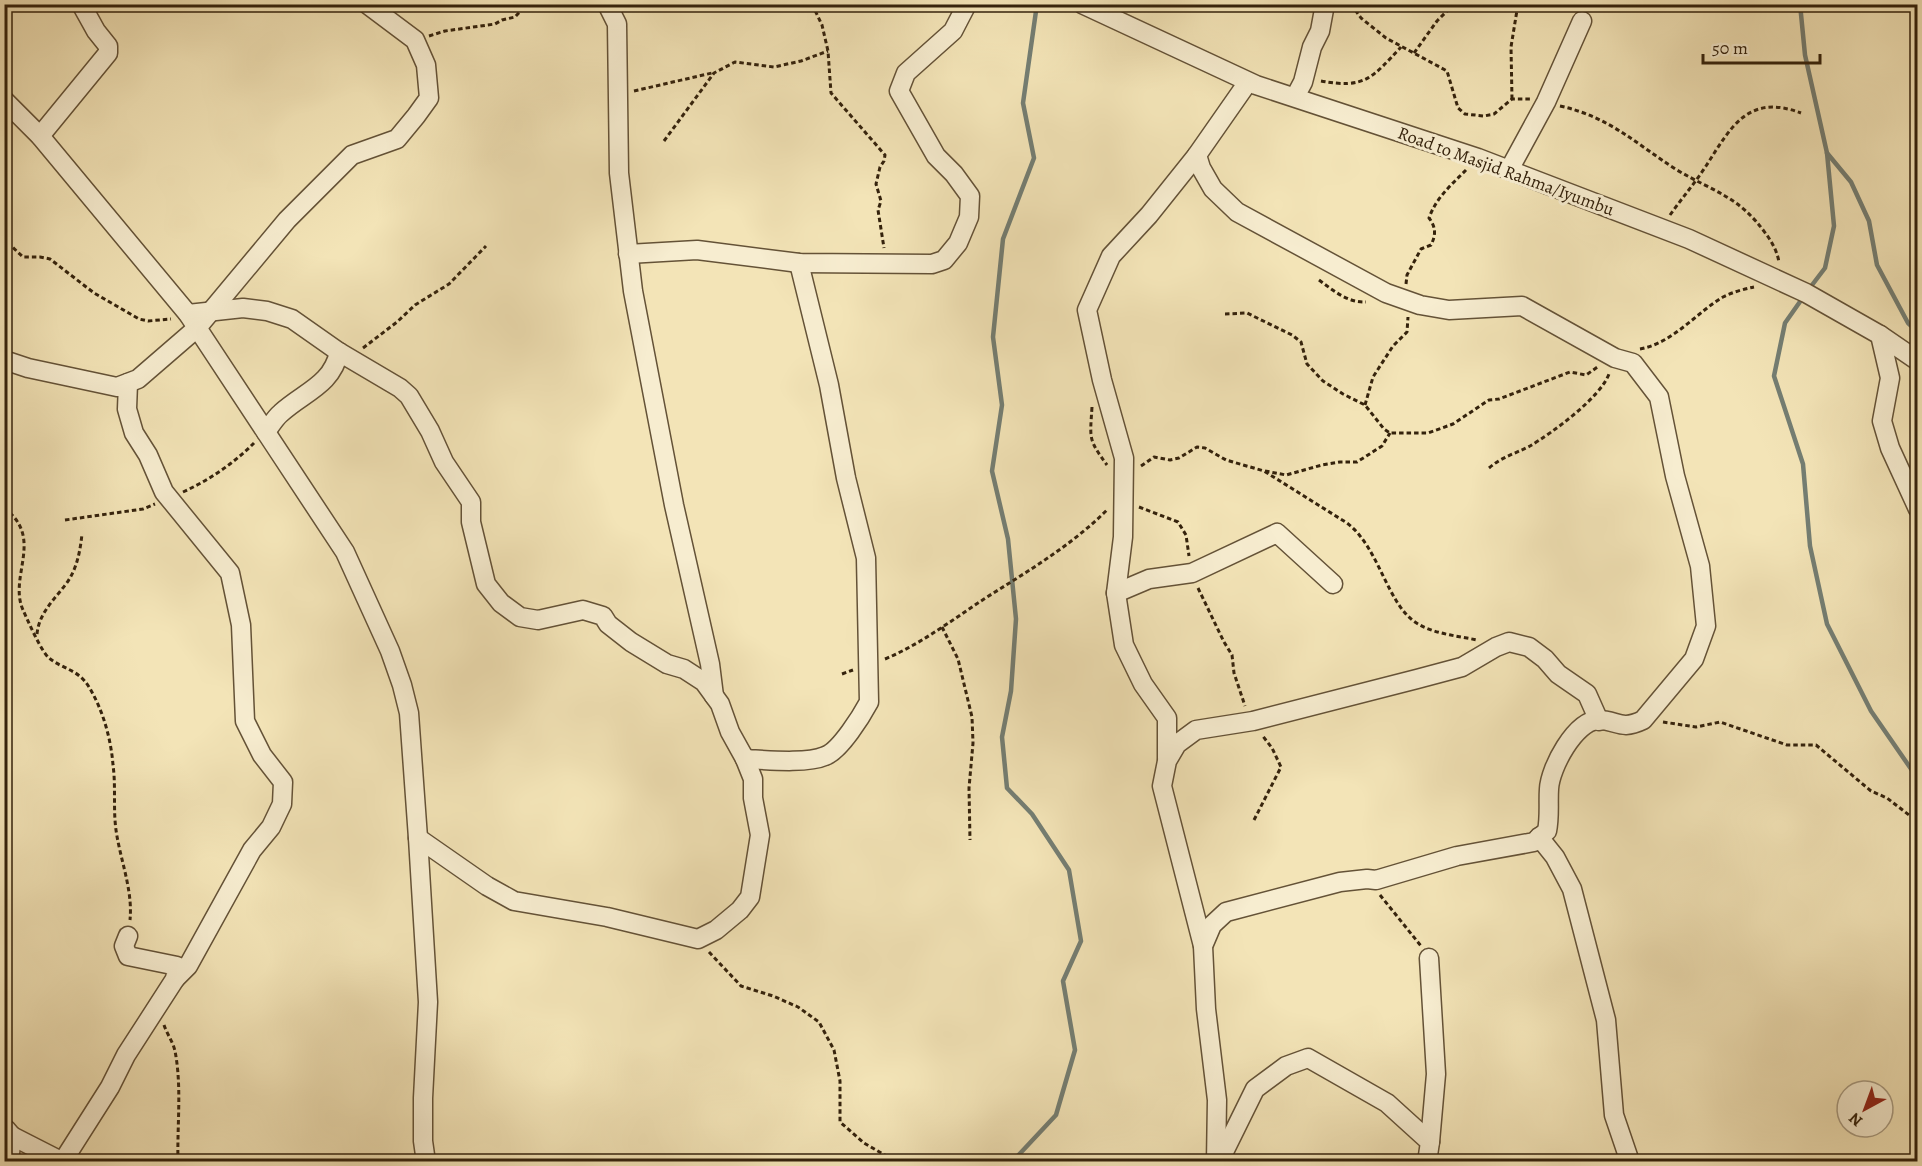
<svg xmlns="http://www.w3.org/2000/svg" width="1922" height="1166" font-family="Alegreya,serif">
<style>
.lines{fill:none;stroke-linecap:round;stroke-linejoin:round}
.stream{stroke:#747e73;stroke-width:4.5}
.street-casing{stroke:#645237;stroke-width:21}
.path{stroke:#34220c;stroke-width:3;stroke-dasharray:4.5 3;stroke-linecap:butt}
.street{stroke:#f7edd0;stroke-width:18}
.labels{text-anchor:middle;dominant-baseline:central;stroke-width:6;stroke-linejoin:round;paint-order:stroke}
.street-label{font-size:18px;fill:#34220c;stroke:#f7edd0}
</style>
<rect width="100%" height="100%" fill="#f3e4b7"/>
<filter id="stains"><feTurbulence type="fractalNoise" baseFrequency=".00333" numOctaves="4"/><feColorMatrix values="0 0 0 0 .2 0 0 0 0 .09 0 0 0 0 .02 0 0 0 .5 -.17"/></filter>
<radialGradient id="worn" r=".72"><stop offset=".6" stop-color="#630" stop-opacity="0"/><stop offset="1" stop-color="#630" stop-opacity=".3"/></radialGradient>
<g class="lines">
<g class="stream">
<path d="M 1800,4 L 1805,55 L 1827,153 L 1834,226 L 1825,268 L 1809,289"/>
<path d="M 1827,153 L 1851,182 L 1869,221 L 1877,265 L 1908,323 L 1918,332"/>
<path d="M 1804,296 L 1785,323 L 1774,376 L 1803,464 L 1810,546 L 1827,624 L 1871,711 L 1918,779"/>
<path d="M 1012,1162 L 1056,1115 L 1075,1050 L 1063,981 L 1081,941 L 1069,870 L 1032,814 L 1007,788 L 1002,737 L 1011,691 L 1016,619 L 1008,539 L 992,471 L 1002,405 L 993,337 L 1003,239 L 1034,158 L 1023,103 L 1037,4"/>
</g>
<g class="street-casing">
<g id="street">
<path d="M 607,4 L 617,24 L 619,173 L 633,291 L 674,505 L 710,664 L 714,696"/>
<path d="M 1082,4 L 1256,85 L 1478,158 L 1689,239 L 1806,293 L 1880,335 L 1918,361"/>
<path d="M 1295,97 L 1303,82 L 1312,47 L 1320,31 L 1325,4"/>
<path d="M 4,100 L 40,136 L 188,314 L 345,552 L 390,651 L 402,685 L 409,713 L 418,838 L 428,1002 L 423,1098 L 423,1141 L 426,1162"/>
<path d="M 40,136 L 108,53 L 108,46 L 96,31 L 81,4"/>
<path d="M 1509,170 L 1546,102 L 1582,21"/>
<path d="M 628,254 L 697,250 L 799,263 L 932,264 L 944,260 L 958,243 L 969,217 L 970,196 L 954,174 L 936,156 L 899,91 L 906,73 L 953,31 L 967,4"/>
<path d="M 188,314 L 243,308 L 267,311 L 292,319 L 339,352 L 400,388 L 409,396 L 430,431 L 444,462 L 471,502 L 471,522 L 486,584 L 501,603 L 520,617 L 538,620 L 583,610 L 603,616 L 608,624 L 631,642 L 667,664 L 684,669 L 704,682 L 720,704 L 730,732 L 745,759 L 753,779 L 753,798 L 760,835 L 750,897 L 740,910 L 716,930 L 698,939 L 607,917 L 514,901 L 487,886 L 418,838"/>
<path d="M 1880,335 L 1890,378 L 1882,421 L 1890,448 L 1918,509"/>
<path d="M 4,360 L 28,368 L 117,387 L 138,379 L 197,328 L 287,220 L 352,155 L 397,139 L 416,116 L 429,98 L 426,65 L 415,40 L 367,4"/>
<path d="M 128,383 L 127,409 L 134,433 L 148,455 L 164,492 L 230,573 L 241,625 L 245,721 L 262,755 L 283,782 L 282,804 L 271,827 L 252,850 L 188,966 L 175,979"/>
<path d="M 266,432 C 271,425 275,418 281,413 C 304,392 332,385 339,352"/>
<path d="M 1116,593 L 1149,579 L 1192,573 L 1277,533 L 1333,584"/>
<path d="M 1167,758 L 1167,718 L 1143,684 L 1124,645 L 1116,593 L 1123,537 L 1124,458 L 1102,380 L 1087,310 L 1111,256 L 1149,215 L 1197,155"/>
<path d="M 745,759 C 766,760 807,764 825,756 C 840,751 862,715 869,702 L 866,558 L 846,478 L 829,385 L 799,263"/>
<path d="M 1539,837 L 1555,857 L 1572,889 L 1606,1020 L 1614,1115 L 1630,1162"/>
<path d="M 1203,946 L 1162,786 L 1167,761 L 1177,744 L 1196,730 L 1253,721 L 1417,679 L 1462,667 L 1496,647 L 1509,642 L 1529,647 L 1545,659 L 1558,674 L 1587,694 L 1599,721"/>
<path d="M 1429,958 L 1436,1074 L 1430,1142"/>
<path d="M 6,1129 L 12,1136 L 9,1162"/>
<path d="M 12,1136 L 63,1162"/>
<path d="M 63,1161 L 110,1087 L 126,1055 L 175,979 L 177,966 L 128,956 L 124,946 L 128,936"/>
<path d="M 1216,1162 L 1217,1100 L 1206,1009 L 1203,946 L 1212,925 L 1226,912 L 1340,882 L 1367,879 L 1376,880 L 1457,856 L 1534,842 L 1547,831 C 1550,816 1548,803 1549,789 C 1550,768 1575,721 1598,720 C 1618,720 1620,731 1643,720 L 1694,659 L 1706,626 L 1700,566 L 1675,476 L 1659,397 L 1633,363 L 1615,358 L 1522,306 L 1449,310 L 1420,305 L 1386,293 L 1237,212 L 1213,189 L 1201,168 L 1197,155 L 1248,82"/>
<path d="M 1219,1162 L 1255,1089 L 1286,1066 L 1308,1058 L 1387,1103 L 1430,1142 L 1427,1162"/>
</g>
</g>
<g class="path">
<path d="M 812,4 L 822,25 L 828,51 L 831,93 L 885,155 L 884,161 L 880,167 L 876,184 L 881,201 L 878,210 L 884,248"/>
<path d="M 1351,4 L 1361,18 L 1386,38 L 1447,71 L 1458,108 L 1465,114 L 1484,116 L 1494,114 L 1512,99 L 1530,99"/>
<path d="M 429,36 L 445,31 L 495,24 L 502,20 L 515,17 L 527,4"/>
<path d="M 1414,53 L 1437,21 L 1454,4"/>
<path d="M 1321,81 C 1365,89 1372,78 1401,47"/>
<path d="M 634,91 L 712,73"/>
<path d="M 1512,99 L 1511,47 L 1518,4"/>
<path d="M 1560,106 C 1610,117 1636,144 1677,170 C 1714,192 1739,196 1766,234 C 1772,242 1778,253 1779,263"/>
<path d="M 664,141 L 714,73 L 735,62 L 774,67 L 801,61 L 828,51"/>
<path d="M 1670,215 C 1682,198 1695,183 1706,166 C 1731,127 1748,93 1801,113"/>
<path d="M 4,236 L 7,242 L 23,257 L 40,257 L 50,259 L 94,293 L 139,319 L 148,321 L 171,319"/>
<path d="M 1319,280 C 1334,291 1348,303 1366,302"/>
<path d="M 1406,284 L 1407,275 L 1421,249 L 1431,245 C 1436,235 1436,227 1429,218 C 1436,198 1451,185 1466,170"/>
<path d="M 1225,314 L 1247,313 L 1292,335 L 1301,342 L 1307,364 L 1323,381 L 1343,394 L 1365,405 L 1384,429 L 1390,433 L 1428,433 L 1453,424 L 1489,400 L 1499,399 L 1570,372 L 1586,375 L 1599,366"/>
<path d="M 363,348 L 397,322 L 415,305 L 449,284 L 486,246"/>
<path d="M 1640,349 C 1673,343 1696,313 1723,297 C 1733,292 1744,289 1754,287"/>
<path d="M 1365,405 L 1373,377 L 1393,346 L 1407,332 L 1408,317"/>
<path d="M 1092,407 C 1090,439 1088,439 1107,465"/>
<path d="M 1141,466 L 1154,457 L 1170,460 L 1179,458 L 1197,447 L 1205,448 L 1226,460 L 1264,471 L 1347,523 C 1380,548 1387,606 1418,624 C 1435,634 1458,636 1477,640"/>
<path d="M 1489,468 C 1503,456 1515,454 1530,446 C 1552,433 1600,398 1609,374"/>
<path d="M 1265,471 L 1286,475 L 1322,465 L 1340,462 L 1357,462 L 1382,446 L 1390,433"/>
<path d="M 183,492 C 209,480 233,464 254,443"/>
<path d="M 1139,507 L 1178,522 L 1186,535 L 1189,556"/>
<path d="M 4,508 C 45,538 8,576 23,610 C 28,621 41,651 49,658 C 64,670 78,669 89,687 C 103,710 111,739 113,765 C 116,787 113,808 116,830 C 120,859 133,890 130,920"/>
<path d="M 65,520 L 143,509 L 155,504"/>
<path d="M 1198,588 L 1224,642 L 1232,655 L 1234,673 L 1245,706"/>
<path d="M 942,627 L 958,659 L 972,717 L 973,743 L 969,788 L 970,840"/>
<path d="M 37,634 C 39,613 54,600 66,584 C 77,569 80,552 82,534"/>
<path d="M 885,659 C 921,644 952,620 984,599 C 1028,571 1071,546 1108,509"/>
<path d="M 842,674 L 853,670"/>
<path d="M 1663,722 L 1696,727 L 1720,722 L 1787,745 L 1816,745 L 1871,791 L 1887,798 L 1918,822"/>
<path d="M 1254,820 L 1281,767 L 1272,748 L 1262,735"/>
<path d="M 1380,895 L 1421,946"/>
<path d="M 709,952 L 741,986 L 773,996 L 798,1007 L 819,1022 L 834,1050 L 840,1081 L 840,1122 L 864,1143 L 897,1162"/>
<path d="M 164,1025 C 167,1034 173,1042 175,1051 C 182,1087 177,1125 178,1162"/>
</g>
<use href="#street" class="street"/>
</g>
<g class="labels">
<g class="street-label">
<text transform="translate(1506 171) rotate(20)">Road to Masjid Rahma/Iyumbu</text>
</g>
</g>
<rect width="1922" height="1166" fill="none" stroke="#f3e4b7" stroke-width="24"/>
<rect x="6" y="6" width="1910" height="1154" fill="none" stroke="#34220c" stroke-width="3"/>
<rect x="12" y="12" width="1898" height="1142" fill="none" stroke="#34220c" stroke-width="1.5"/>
<g transform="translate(1865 1109) rotate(221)"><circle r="28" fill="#f7edd0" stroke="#a99c82" stroke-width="1.5"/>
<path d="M0-4.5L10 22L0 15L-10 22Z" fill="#8f2418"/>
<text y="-9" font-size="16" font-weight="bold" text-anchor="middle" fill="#34220c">N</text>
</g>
<path d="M1703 54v9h117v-9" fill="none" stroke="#34220c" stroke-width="3"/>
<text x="1712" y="54" font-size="18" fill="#34220c" stroke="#f7edd0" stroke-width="4.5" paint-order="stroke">50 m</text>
<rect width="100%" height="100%" filter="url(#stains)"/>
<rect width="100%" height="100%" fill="url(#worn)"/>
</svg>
